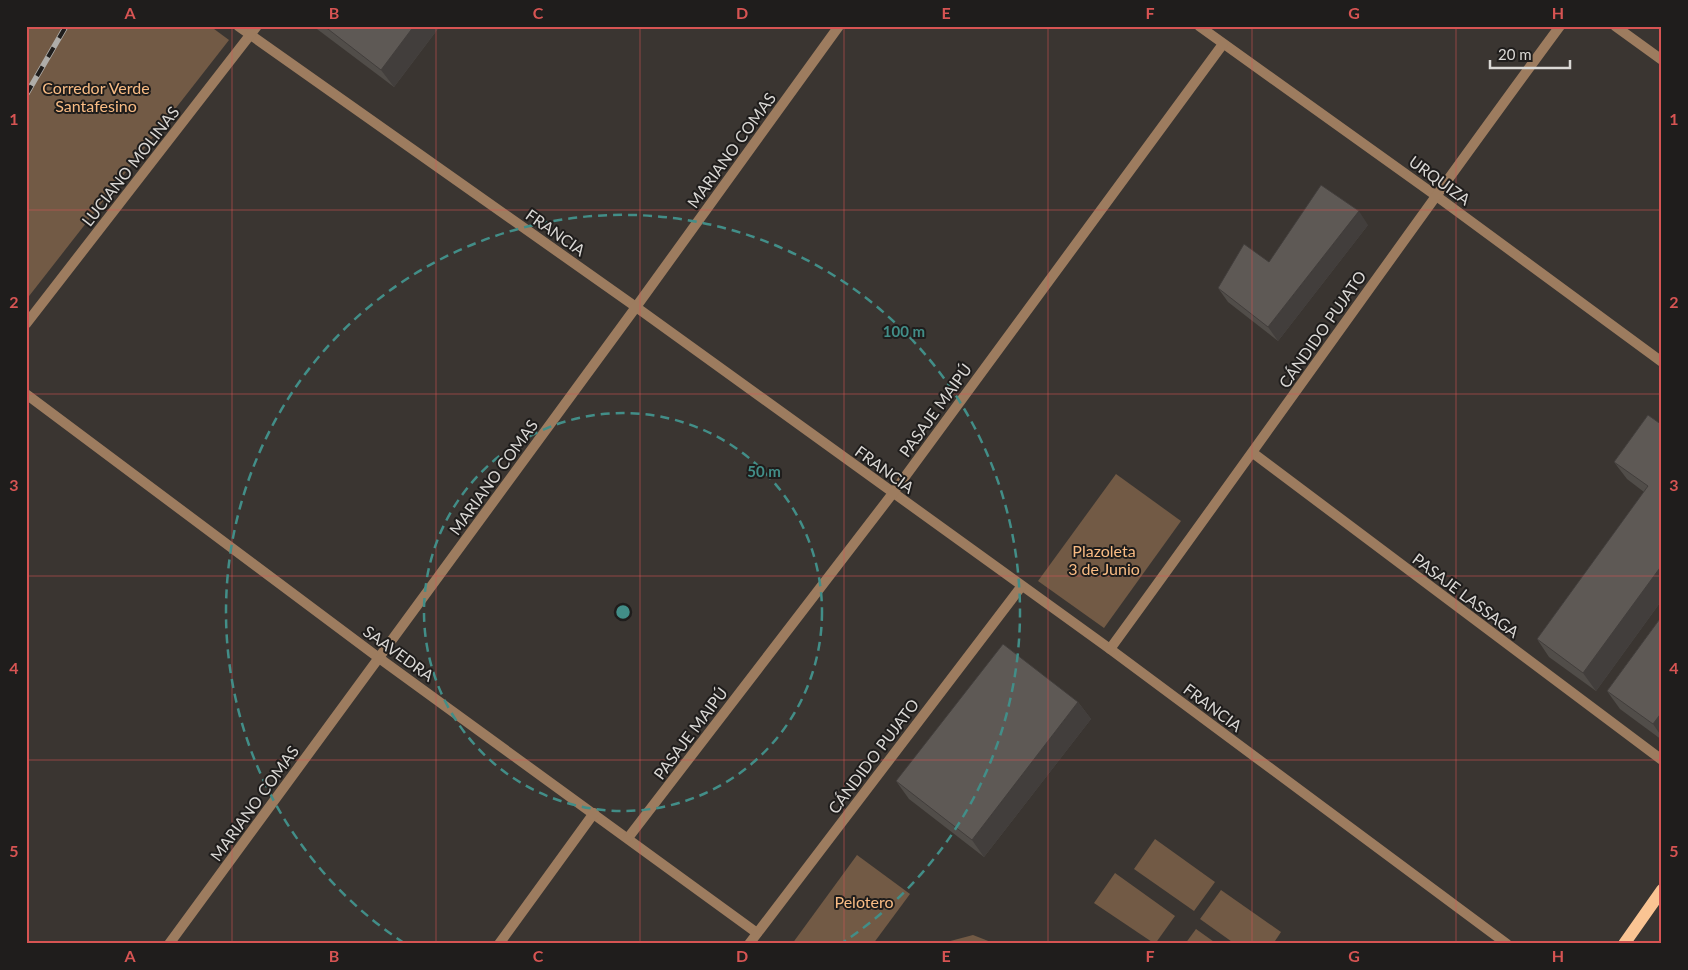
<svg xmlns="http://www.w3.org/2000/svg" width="1688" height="970" font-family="Lato,sans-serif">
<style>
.green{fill:#725a45}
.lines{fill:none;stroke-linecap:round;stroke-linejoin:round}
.minor{stroke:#9d7c5f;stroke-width:10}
.primary{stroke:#fac493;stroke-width:12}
.rail-casing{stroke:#afada9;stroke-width:5.5}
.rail{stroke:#1f1d1c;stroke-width:4;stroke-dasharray:11;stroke-linecap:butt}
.wall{fill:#514d49}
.shaded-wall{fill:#423e3c}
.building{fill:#5e5955;stroke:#423e3c}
.grid{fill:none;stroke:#d75453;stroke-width:1;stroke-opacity:0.55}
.ring{fill:none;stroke:#428e88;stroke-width:2.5;stroke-dasharray:9 6}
.labels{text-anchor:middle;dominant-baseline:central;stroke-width:4;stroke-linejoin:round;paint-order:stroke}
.park-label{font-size:16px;fill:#f9bc84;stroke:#1f1d1c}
.street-label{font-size:16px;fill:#dad8d5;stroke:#1f1d1c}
.centre{fill:#428e88;stroke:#1f1d1c;stroke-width:2.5}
.ring-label{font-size:15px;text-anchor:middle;font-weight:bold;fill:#428e88;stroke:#1f1d1c;stroke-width:4;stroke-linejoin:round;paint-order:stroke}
.neatline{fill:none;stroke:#d75453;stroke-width:2}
.grid-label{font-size:16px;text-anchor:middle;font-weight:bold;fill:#d75453}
</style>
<rect width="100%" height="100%" fill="#3a3531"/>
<g class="green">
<path d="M 27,26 L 210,26 L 229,40 L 26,300 Z"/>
<path d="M 1116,474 L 1181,521 L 1104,628 L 1038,581 Z"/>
<path d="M 1155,839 L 1215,882 L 1194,911 L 1134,869 Z"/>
<path d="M 857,855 L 910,894 L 873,944 L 792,944 Z"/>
<path d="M 1115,873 L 1175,916 L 1155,944 L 1094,903 Z"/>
<path d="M 1221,890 L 1281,932 L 1273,944 L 1235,944 L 1200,919 Z"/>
<path d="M 1196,929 L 1217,944 L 1185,944 Z"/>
<path d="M 973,935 L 996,944 L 939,944 Z"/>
</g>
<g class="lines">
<g class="minor">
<path d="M 238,26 L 636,307 L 1110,649 L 1507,944"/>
<path d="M 1199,26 L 1435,195 L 1662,362"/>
<path d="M 1615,26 L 1662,60"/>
<path d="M 26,324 L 257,26"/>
<path d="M 26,394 L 379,658 L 757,933"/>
<path d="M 1253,453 L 1662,760"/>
<path d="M 1110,649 C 1261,442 1408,232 1560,26"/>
<path d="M 628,838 L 893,493 L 1223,44"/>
<path d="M 169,944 L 636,307 L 839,26"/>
<path d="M 499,944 L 594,813"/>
<path d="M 749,944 L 1021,587"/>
</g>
<path class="primary" d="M 1624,944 L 1662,890"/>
<g class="rail-casing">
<path id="rail" d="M 26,95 L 66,26"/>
</g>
<use href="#rail" class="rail"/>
</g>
<g class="wall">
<path d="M 313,26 L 440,26 L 394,87 Z"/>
<path d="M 1368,225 L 1278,341 L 1228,302 L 1218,288 L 1269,262 Z"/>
<path d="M 1648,415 L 1662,600 L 1596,691 L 1549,657 L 1537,639 L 1644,492 L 1627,479 L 1614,462 Z"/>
<path d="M 1662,616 L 1662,740 L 1620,709 L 1607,691 Z"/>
<path d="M 1078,702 L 1091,719 L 984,857 L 909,799 L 896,781 Z"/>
</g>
<g class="shaded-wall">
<path d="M 414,26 L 440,26 L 394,87 L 381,70 Z"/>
<path d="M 1359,211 L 1368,225 L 1278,341 L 1268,327 Z"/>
<path d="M 1662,565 L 1662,600 L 1596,691 L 1583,673 Z"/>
<path d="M 1078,702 L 1091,719 L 984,857 L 972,840 Z"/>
<path d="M 1662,712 L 1662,737 L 1653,724 Z"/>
</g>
<g class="building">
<path d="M 324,26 L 414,26 L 381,70 Z"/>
<path d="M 1321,185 L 1359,211 L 1268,327 L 1218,288 L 1244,244 L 1269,262 Z"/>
<path d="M 1648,415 L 1662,425 L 1662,565 L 1583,673 L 1537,639 L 1648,486 L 1614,462 Z"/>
<path d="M 1662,616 L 1662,712 L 1653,724 L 1607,691 Z"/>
<path d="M 1003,644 L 1078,702 L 972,840 L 896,781 Z"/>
</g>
<path class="grid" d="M 232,26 L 232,944M 436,26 L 436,944M 640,26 L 640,944M 844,26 L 844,944M 1048,26 L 1048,944M 1252,26 L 1252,944M 1456,26 L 1456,944M 26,210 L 1662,210M 26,394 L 1662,394M 26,576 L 1662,576M 26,760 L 1662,760"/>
<g class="ring">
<circle cx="623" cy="612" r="199"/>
<path d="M404 943A397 397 0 1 1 842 943"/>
</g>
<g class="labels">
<g class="park-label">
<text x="96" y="87">Corredor Verde<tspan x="96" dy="18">Santafesino</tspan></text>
<text x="1104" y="550">Plazoleta<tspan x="1104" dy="18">3 de Junio</tspan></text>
<text x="864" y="901">Pelotero</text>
</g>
<g class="street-label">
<text transform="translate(731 150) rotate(-54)">MARIANO COMAS</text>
<text transform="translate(130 166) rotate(-52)">LUCIANO MOLINAS</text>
<text transform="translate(1440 180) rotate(36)">URQUIZA</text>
<text transform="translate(556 232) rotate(35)">FRANCIA</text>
<text transform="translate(1322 329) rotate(-55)">CÁNDIDO PUJATO</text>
<text transform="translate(935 410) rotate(-54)">PASAJE MAIPÚ</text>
<text transform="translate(885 469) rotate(36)">FRANCIA</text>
<text transform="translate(493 477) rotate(-54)">MARIANO COMAS</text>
<text transform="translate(1466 595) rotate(37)">PASAJE LASSAGA</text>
<text transform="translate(399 653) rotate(36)">SAAVEDRA</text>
<text transform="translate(1213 707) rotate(37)">FRANCIA</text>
<text transform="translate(690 733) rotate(-53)">PASAJE MAIPÚ</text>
<text transform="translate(873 756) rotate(-53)">CÁNDIDO PUJATO</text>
<text transform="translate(254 803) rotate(-54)">MARIANO COMAS</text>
</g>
</g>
<circle cx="623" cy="612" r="8" class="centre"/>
<g class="ring-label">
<text x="904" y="337">100 m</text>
<text x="764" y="477">50 m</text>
</g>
<rect width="1688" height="970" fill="none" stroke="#1f1d1c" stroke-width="55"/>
<path d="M1490 60v8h80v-8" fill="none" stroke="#dad8d5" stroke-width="2.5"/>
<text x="1498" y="60" font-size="15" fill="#dad8d5" stroke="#1f1d1c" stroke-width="4" paint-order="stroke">20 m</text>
<rect x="28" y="28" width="1632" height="914" class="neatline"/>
<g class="grid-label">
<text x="130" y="19">A</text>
<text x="334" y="19">B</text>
<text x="538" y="19">C</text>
<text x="742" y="19">D</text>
<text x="946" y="19">E</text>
<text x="1150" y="19">F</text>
<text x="1354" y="19">G</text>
<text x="1558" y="19">H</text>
<text x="14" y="125">1</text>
<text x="1674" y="125">1</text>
<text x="14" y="308">2</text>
<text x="1674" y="308">2</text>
<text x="14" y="491">3</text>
<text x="1674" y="491">3</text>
<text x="14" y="674">4</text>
<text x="1674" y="674">4</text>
<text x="14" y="857">5</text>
<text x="1674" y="857">5</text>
<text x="130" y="962">A</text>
<text x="334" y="962">B</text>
<text x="538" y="962">C</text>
<text x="742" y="962">D</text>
<text x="946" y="962">E</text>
<text x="1150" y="962">F</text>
<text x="1354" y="962">G</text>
<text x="1558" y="962">H</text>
</g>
</svg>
